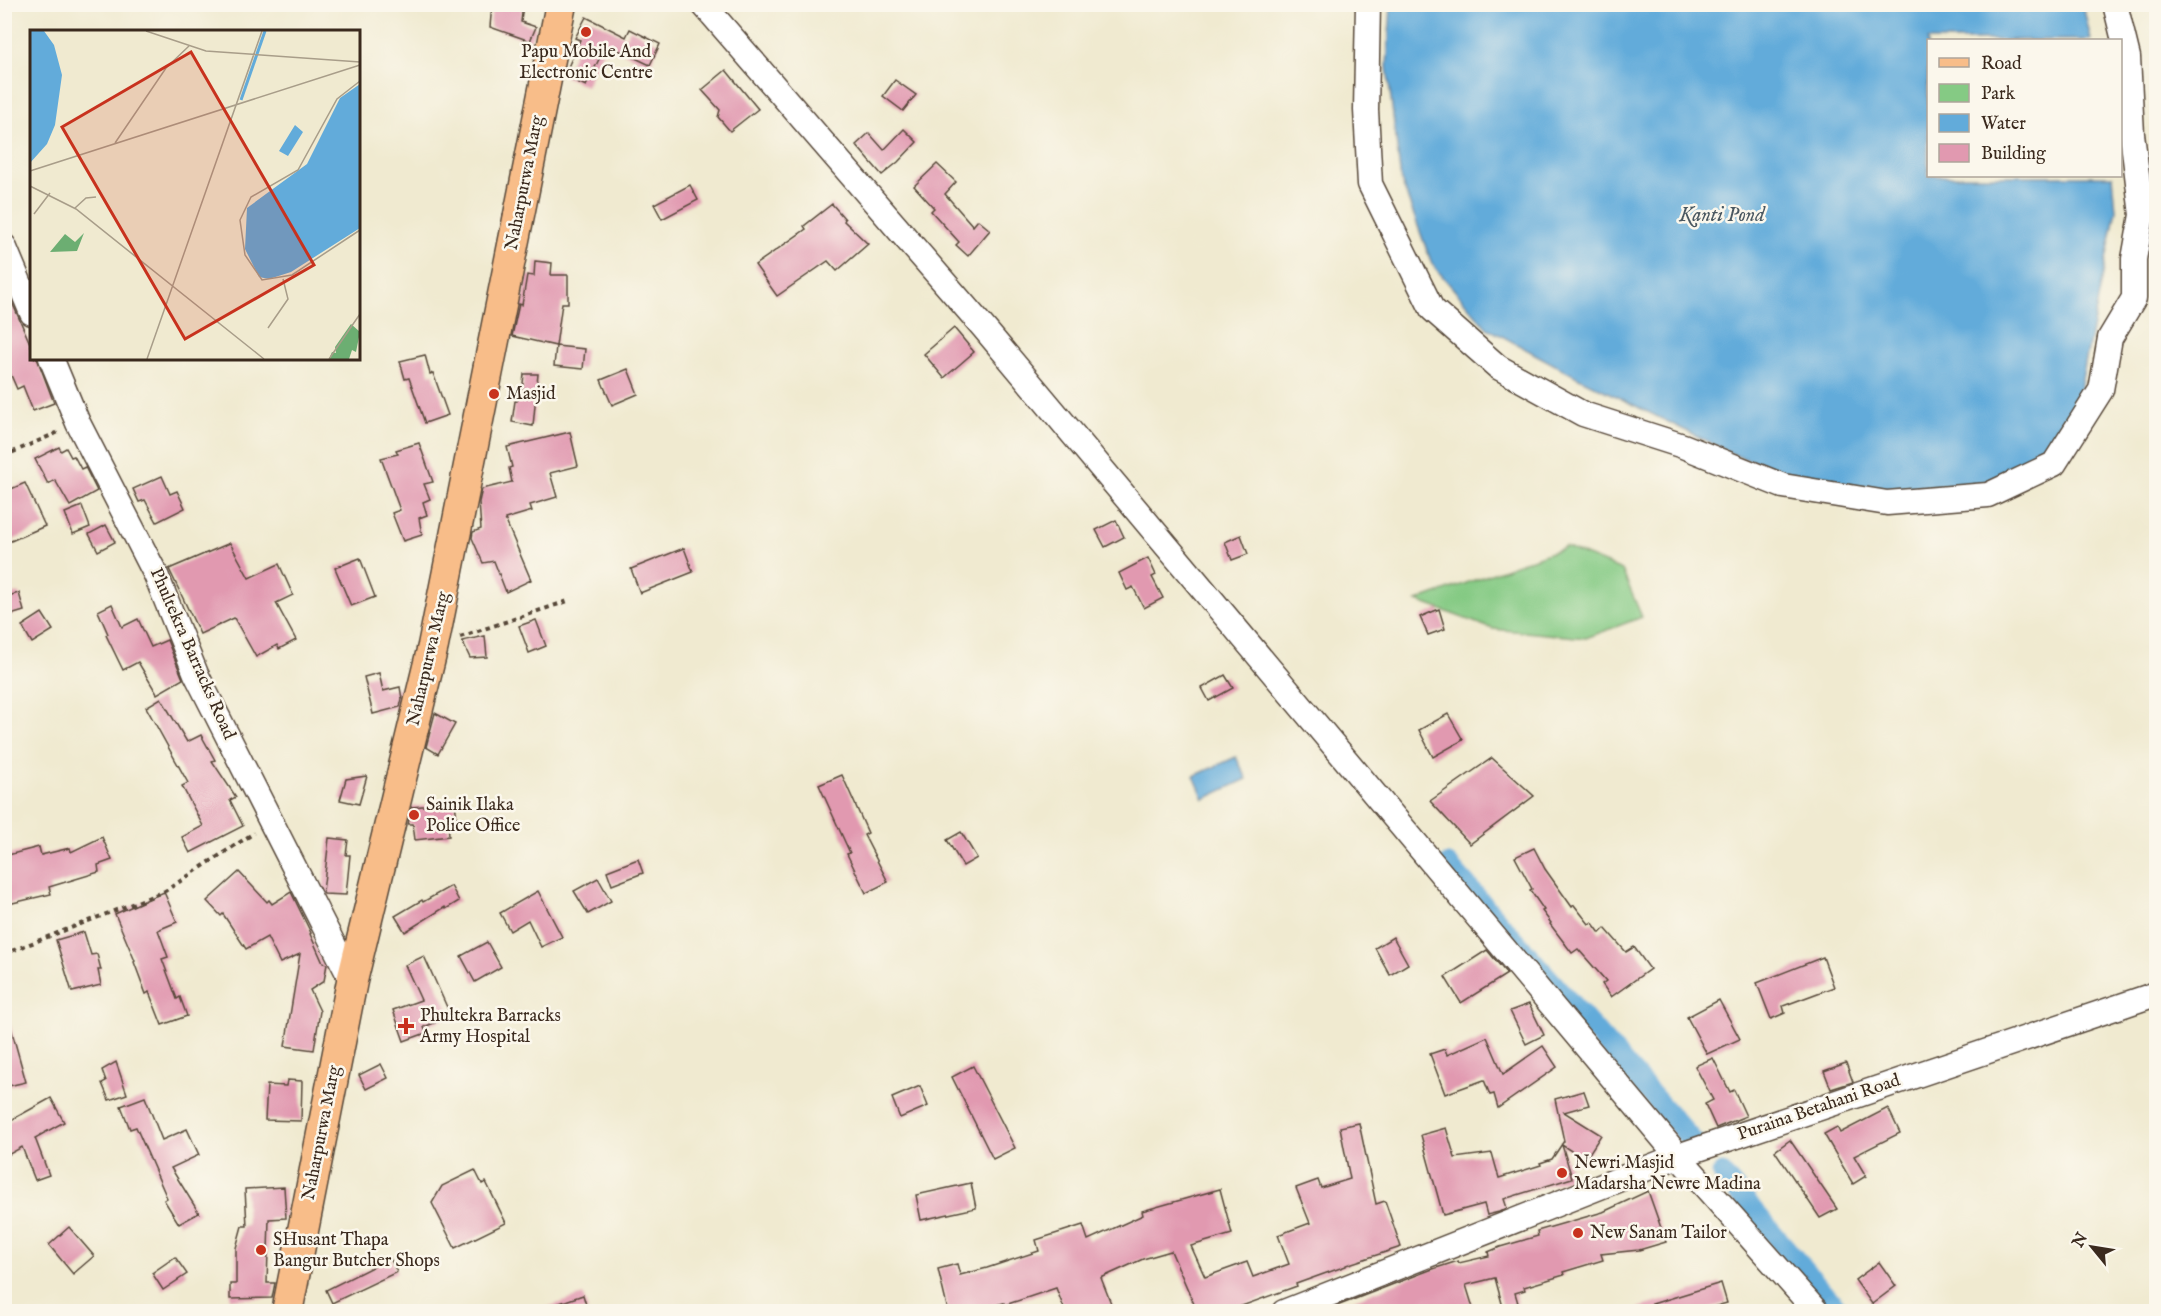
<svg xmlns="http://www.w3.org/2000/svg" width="2161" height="1316" font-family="'IM FELL English',serif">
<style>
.green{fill:#85ca84;stroke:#607a51;stroke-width:1.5}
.water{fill:#62abda;stroke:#4e6a7c;stroke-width:1.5}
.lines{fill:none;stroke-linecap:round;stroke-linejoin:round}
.canal{stroke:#62abda;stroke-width:21}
.building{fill:#e199b0}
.minor-casing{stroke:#564739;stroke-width:27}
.major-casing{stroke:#564739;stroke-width:33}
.path{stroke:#564739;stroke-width:4;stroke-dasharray:4.5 4.5;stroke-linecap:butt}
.minor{stroke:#fff;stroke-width:24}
.major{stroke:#f8bd89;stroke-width:30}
.poi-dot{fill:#c8321e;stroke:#fbf7ec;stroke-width:2}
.labels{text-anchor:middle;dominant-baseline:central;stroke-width:5;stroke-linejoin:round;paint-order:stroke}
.poi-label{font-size:18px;fill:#3b2a1e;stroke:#fbf7ec;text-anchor:start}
.street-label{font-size:18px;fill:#3b2a1e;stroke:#fbf7ec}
.water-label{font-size:20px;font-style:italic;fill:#495760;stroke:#fbf7ec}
.inset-river{fill:none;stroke:#62abda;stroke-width:3}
.inset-road{fill:none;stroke:#a89d89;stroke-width:1.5}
.view{fill:#c8321e;fill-opacity:0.15;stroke:#c8321e;stroke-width:3}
.inset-edge{fill:none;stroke:#3b2a1e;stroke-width:3}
</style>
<rect width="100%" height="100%" fill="#fbf7ec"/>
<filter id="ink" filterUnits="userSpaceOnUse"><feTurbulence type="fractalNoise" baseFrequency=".0167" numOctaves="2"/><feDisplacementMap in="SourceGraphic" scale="12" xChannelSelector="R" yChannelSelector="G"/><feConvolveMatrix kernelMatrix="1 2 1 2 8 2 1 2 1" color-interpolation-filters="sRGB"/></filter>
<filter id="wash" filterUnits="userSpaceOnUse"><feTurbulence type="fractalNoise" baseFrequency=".008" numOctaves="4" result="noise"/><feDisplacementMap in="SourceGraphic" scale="24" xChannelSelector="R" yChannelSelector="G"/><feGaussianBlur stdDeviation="1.35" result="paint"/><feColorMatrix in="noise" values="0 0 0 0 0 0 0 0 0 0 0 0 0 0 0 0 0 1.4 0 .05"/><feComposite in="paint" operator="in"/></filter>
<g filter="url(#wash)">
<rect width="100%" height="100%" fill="#f0ead0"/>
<path class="green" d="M 1565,547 L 1622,570 L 1642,617 L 1586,638 L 1493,629 L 1417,601 Z"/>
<g class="water">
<path d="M 1391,5 L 2083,5 L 2091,40 L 1928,40 L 1928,176 L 2113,176 L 2116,210 L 2077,404 L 2052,447 L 2014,476 L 1953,489 L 1879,491 L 1798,476 L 1737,456 L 1579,378 L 1487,328 L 1432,264 L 1401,180 L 1387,67 Z"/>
<path d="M 1236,757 L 1247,779 L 1204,799 L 1194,776 Z"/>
</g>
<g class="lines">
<g class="canal">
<path d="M 1448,865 L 1696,1145"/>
<path d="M 1722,1174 L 1840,1312"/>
</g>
</g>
<g id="blocks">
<g class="building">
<path d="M 492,4 L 523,4 L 521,22 L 536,27 L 530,41 L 490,27 Z"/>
<path d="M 586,17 L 626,37 L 630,29 L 660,44 L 650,65 L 610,46 L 607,53 L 603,51 L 586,86 L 564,76 L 580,40 L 575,38 Z"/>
<path d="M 726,70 L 758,109 L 730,131 L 718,117 L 720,110 L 702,90 Z"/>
<path d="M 895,80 L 916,95 L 903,111 L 883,96 Z"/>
<path d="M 904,129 L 917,142 L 898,162 L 882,175 L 856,145 L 869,133 L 884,150 Z"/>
<path d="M 937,164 L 956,182 L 945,194 L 973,226 L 978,220 L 990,230 L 968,256 L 956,245 L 959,242 L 931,211 L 934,208 L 914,186 Z"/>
<path d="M 690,185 L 698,200 L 662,219 L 654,204 Z"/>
<path d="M 832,204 L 845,219 L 844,221 L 868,244 L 837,271 L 828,261 L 777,296 L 755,265 L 806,229 L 804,226 Z"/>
<path d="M 535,261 L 552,263 L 551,275 L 568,275 L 568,303 L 562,303 L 556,346 L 512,336 L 519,304 L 522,305 L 527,275 L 534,276 Z"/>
<path d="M 4,284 L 32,348 L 32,358 L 37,358 L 54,403 L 33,411 L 23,386 L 17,389 L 4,359 Z"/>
<path d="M 954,328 L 974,352 L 944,378 L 924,354 Z"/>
<path d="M 556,346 L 585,349 L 583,369 L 554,366 Z"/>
<path d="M 425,355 L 430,374 L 433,373 L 448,415 L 425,423 L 409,378 L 405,379 L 400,361 Z"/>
<path d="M 628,369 L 638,394 L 612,405 L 601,380 Z"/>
<path d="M 524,374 L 538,374 L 533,426 L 512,422 L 515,401 L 517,401 L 519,393 L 522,393 Z"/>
<path d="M 570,432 L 578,466 L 550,473 L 557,497 L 530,505 L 532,511 L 505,519 L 531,580 L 506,592 L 494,561 L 483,563 L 472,538 L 473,532 L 481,529 L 479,502 L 482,489 L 512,482 L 509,468 L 512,467 L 507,447 Z"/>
<path d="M 419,443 L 433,482 L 424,484 L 430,499 L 423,502 L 427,515 L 419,518 L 422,535 L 403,541 L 392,513 L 400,510 L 381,458 L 398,454 L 396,450 Z"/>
<path d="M 59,447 L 61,451 L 66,448 L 71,457 L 74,456 L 81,469 L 85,467 L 97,491 L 70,506 L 55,480 L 48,484 L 35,459 Z"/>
<path d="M 162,476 L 170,494 L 177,491 L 185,508 L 157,522 L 145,500 L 139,502 L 133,489 Z"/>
<path d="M 25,483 L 45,526 L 4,544 L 4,492 Z"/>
<path d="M 82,506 L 90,527 L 73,534 L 65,513 Z"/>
<path d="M 1116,520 L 1124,537 L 1105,547 L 1096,530 Z"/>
<path d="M 106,525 L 115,542 L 98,551 L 89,534 Z"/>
<path d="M 1241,535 L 1248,554 L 1232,560 L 1225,542 Z"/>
<path d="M 230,543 L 249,578 L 279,564 L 293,595 L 276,603 L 296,640 L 279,649 L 277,645 L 256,657 L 234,618 L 200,634 L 169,569 Z"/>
<path d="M 684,548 L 693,572 L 640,593 L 631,569 Z"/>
<path d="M 360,558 L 375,597 L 351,606 L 335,568 Z"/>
<path d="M 1148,558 L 1156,575 L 1152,577 L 1163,598 L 1144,608 L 1133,587 L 1127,590 L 1119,573 Z"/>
<path d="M 19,593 L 24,611 L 4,617 L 4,597 Z"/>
<path d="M 112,604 L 122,627 L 138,619 L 151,647 L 167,640 L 183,679 L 157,694 L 138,662 L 123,670 L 106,635 L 108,634 L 98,611 Z"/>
<path d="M 1439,609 L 1445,629 L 1428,635 L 1420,617 Z"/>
<path d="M 42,613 L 53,630 L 32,643 L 22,626 Z"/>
<path d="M 536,620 L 546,646 L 529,653 L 519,626 Z"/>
<path d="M 485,636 L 487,657 L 470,658 L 462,641 Z"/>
<path d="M 379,673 L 383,691 L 400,687 L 402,699 L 400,707 L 373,714 L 364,677 Z"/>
<path d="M 1225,675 L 1233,688 L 1209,701 L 1202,688 Z"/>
<path d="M 161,698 L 187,742 L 201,735 L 215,760 L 212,761 L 236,797 L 230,800 L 243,826 L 190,853 L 182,837 L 203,826 L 182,786 L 188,783 L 146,707 Z"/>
<path d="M 435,713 L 455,724 L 438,754 L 426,747 Z"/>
<path d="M 1448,714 L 1463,740 L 1433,757 L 1419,730 Z"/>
<path d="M 1492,758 L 1534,796 L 1470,844 L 1430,801 Z"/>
<path d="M 842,775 L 868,833 L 864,835 L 888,882 L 866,893 L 847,854 L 850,853 L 819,785 Z"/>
<path d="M 367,776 L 359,804 L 340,800 L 346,779 Z"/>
<path d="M 455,803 L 457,819 L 448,820 L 449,836 L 415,840 L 413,824 L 408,824 L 412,807 Z"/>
<path d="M 961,832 L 977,858 L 963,866 L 947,840 Z"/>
<path d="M 102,837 L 112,860 L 98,865 L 99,872 L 49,887 L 51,894 L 4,905 L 4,856 L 39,847 L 41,855 L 70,848 L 71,852 Z"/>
<path d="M 329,838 L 348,840 L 346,855 L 350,855 L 346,895 L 324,894 L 323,892 Z"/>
<path d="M 1534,848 L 1545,869 L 1572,907 L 1574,905 L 1589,924 L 1592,922 L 1600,933 L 1605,928 L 1626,952 L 1634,947 L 1650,969 L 1611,997 L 1602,984 L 1606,981 L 1578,949 L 1572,953 L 1550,924 L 1551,923 L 1542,911 L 1544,910 L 1530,890 L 1532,889 L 1515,857 Z"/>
<path d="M 638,859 L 643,873 L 612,885 L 607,871 Z"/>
<path d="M 239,872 L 267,902 L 269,900 L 272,904 L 291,892 L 311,933 L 310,934 L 323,963 L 327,964 L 324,981 L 310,990 L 320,1011 L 314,1050 L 285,1046 L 300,954 L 280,963 L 267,937 L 246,949 L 223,914 L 221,916 L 207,901 Z"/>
<path d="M 598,878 L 611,901 L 588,914 L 574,891 Z"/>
<path d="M 451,886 L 459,901 L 446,909 L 445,907 L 405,932 L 395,916 L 422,900 L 423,902 Z"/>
<path d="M 538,891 L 562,937 L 541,947 L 528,920 L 510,931 L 500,913 Z"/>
<path d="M 164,892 L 177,922 L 158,930 L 168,957 L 162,959 L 177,999 L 180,997 L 187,1016 L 162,1025 L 149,992 L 146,994 L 134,962 L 135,961 L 115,914 Z"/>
<path d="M 84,932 L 91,955 L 97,954 L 101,970 L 98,970 L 101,985 L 72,992 L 56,940 Z"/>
<path d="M 1393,937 L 1408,964 L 1390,975 L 1375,948 Z"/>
<path d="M 487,942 L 501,967 L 475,982 L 461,956 Z"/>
<path d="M 1487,950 L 1507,974 L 1461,1003 L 1445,977 Z"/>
<path d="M 424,956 L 451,1016 L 424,1027 L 426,1033 L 404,1041 L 393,1010 L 421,1000 L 405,965 Z"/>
<path d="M 1823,957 L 1834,987 L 1783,1006 L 1785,1013 L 1771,1019 L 1757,983 Z"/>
<path d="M 1719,1000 L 1740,1039 L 1707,1054 L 1687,1017 Z"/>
<path d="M 1529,1004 L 1544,1035 L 1526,1044 L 1510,1011 Z"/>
<path d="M 9,1021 L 26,1082 L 4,1087 L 4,1022 Z"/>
<path d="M 1487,1037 L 1503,1074 L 1543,1046 L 1557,1067 L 1498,1108 L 1494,1094 L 1490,1095 L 1484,1080 L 1445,1094 L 1430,1054 L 1445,1049 L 1447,1055 Z"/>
<path d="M 1713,1058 L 1730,1092 L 1734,1090 L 1746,1116 L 1716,1128 L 1705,1104 L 1713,1100 L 1695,1066 Z"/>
<path d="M 116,1062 L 127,1094 L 109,1100 L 102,1083 L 106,1081 L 102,1070 Z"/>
<path d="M 1846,1063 L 1853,1082 L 1831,1089 L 1824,1071 Z"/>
<path d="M 381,1064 L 388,1078 L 366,1089 L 359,1075 Z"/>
<path d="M 973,1066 L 1015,1148 L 993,1159 L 952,1077 Z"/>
<path d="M 287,1080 L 302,1081 L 301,1121 L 265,1120 L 267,1085 L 286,1086 Z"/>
<path d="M 920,1086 L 928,1106 L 900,1118 L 892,1098 Z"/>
<path d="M 1584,1091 L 1589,1105 L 1564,1112 L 1601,1135 L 1585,1160 L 1562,1145 L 1572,1178 L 1504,1199 L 1507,1208 L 1499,1212 L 1487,1215 L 1484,1204 L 1443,1215 L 1421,1135 L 1446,1128 L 1455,1158 L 1492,1153 L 1499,1178 L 1541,1165 L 1540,1163 L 1552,1159 L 1564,1141 L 1555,1099 Z"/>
<path d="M 145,1097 L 162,1140 L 187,1129 L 199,1155 L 171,1168 L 199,1213 L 179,1224 L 164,1200 L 167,1198 L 136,1127 L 130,1129 L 121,1106 Z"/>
<path d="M 51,1098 L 64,1122 L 35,1138 L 49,1175 L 35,1180 L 22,1147 L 4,1157 L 4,1124 Z"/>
<path d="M 1888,1108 L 1900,1133 L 1854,1156 L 1866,1176 L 1853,1184 L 1824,1134 L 1837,1127 L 1840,1133 Z"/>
<path d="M 1359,1123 L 1376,1204 L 1385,1201 L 1401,1247 L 1346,1265 L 1346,1266 L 1296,1284 L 1297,1286 L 1228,1311 L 1197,1311 L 1171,1251 L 1143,1259 L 1101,1278 L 1114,1311 L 1065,1311 L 1056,1288 L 1005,1305 L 1004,1303 L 973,1311 L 948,1311 L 938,1269 L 957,1264 L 960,1275 L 987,1268 L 1039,1251 L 1036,1240 L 1083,1225 L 1088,1240 L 1143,1215 L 1142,1211 L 1220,1189 L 1232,1234 L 1191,1246 L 1205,1277 L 1247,1262 L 1253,1277 L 1289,1264 L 1278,1235 L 1310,1223 L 1296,1188 L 1318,1180 L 1321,1188 L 1350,1179 L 1340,1127 Z"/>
<path d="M 1790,1140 L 1837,1209 L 1820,1218 L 1775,1151 Z"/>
<path d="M 475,1170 L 482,1184 L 486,1182 L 506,1223 L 455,1248 L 432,1203 L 442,1186 Z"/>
<path d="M 971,1183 L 976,1208 L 921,1220 L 916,1195 Z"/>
<path d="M 284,1187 L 286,1218 L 269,1219 L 267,1283 L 275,1283 L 272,1298 L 230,1299 L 230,1284 L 236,1284 L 236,1248 L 242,1226 L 247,1226 L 245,1189 Z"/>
<path d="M 1648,1191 L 1666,1242 L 1639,1250 L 1601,1254 L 1603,1260 L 1563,1272 L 1564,1275 L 1524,1287 L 1525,1290 L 1515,1293 L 1518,1303 L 1503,1307 L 1495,1278 L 1466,1285 L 1474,1311 L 1324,1311 L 1430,1270 L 1458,1261 L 1459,1263 L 1489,1256 L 1488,1252 L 1500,1247 L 1538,1236 L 1537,1231 L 1603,1212 Z"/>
<path d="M 69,1227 L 94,1256 L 73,1274 L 49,1245 Z"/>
<path d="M 175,1257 L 187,1274 L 163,1290 L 152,1273 Z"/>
<path d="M 390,1258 L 397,1272 L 332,1303 L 326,1290 Z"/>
<path d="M 1879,1262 L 1896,1286 L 1872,1304 L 1855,1280 Z"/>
<path d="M 1721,1283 L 1727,1303 L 1699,1311 L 1640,1311 L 1639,1308 Z"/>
<path d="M 583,1295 L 588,1311 L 542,1311 L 542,1309 Z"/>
</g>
</g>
</g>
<g filter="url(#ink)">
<use href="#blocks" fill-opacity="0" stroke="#564739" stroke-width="1.5"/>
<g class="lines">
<g class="minor-casing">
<g id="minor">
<path d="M 703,4 L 983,327 L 1678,1156 L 1817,1312"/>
<path d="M 1368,4 L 1366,110 L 1370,184 L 1432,309 L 1498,367 L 1583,414 L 1683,446 L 1783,486 L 1887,503 L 1988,495 L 2054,464 L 2101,390 L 2110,338 L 2134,298 L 2134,259 L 2142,215 L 2132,134 L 2128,57 L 2115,4"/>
<path d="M 4,246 L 32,313"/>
<path d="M 51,358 L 78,423 L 156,575 L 196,674 L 352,981"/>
<path d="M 1284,1312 L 1678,1156 L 2156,994"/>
</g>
</g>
<g class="major-casing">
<path id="major" d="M 287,1312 L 352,981 L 433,646 L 561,4"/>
</g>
<g class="path">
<path d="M 4,456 L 61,431"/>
<path d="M 460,637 L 568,601"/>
<path d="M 4,954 L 165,891 L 254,833"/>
</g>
<use href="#minor" class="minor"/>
<use href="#major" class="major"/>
</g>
</g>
<g class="poi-dot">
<circle cx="586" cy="32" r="6"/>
<circle cx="494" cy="394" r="6"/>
<circle cx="414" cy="815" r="6"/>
<path d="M403 1017h6v6h6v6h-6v6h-6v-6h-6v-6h6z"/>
<circle cx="1562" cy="1173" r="6"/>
<circle cx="1578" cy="1233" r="6"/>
<circle cx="261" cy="1250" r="6"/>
</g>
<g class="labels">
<g class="poi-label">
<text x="586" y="52" text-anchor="middle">Papu Mobile And<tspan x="586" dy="21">Electronic Centre</tspan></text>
<text x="506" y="394">Masjid</text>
<text x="426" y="805">Sainik Ilaka<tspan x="426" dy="21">Police Office</tspan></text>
<text x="420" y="1016">Phultekra Barracks<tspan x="420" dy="21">Army Hospital</tspan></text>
<text x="1574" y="1163">Newri Masjid<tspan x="1574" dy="21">Madarsha Newre Madina</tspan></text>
<text x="1590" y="1233">New Sanam Tailor</text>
<text x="273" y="1240">SHusant Thapa<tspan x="273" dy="21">Bangur Butcher Shops</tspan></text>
</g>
<g class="street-label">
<text transform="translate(525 183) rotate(-79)">Naharpurwa Marg</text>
<text transform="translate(192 654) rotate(66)">Phultekra Barracks Road</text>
<text transform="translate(429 659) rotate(-77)">Naharpurwa Marg</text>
<text transform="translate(1819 1108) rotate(-19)">Puraina Betahani Road</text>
<text transform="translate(322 1133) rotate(-79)">Naharpurwa Marg</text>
</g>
<g class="water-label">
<text x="1722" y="215">Kanti Pond</text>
</g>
</g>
<g transform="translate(30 30)">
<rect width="330" height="330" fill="#f0ead0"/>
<path d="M 54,203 L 47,221 L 20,222 L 35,204 L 45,212 ZM 321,294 L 330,302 L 326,322 L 322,320 L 319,329 L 299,329 L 302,322 L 306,323 L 305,317 Z" fill="#6cae72"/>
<path d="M 0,1 L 14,1 L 24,15 L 32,45 L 25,95 L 17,114 L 0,133 ZM 330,54 L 330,198 L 261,242 L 239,249 L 229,247 L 215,219 L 217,178 L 277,134 L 310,68 ZM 265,95 L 273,102 L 258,126 L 249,121 Z" fill="#62abda"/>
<path class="inset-river" d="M 211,70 L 235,1"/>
<path class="inset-road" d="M 116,1 L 176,21 L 330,32M 330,51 L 307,69 L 268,140 L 221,167 L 210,190 L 215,225 L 232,250 L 262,245 L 330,200M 85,113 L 136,38 L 159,16M 0,141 L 330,35M 0,156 L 46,179 L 234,329M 45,178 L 56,168 L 66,167M 4,184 L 20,163M 238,298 L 258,269 L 253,249M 117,329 L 232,1M 299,329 L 330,284"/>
<path class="view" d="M 161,22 L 284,235 L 155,309 L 32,97 Z"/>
<rect width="330" height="330" class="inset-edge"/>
</g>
<rect width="2161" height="1316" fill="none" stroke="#fbf7ec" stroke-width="24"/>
<rect x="1927" y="39" width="195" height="138" fill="#fbf7ec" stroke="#aea59a" stroke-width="1.5"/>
<rect x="1939" y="58" width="30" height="9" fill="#f8bd89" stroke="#aea59a" stroke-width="1.5"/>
<text x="1981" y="69" font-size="18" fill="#3b2a1e">Road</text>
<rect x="1939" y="84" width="30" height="18" fill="#85ca84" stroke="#aea59a" stroke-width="1.5"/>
<text x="1981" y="99" font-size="18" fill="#3b2a1e">Park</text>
<rect x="1939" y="114" width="30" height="18" fill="#62abda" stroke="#aea59a" stroke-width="1.5"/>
<text x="1981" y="129" font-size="18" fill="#3b2a1e">Water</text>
<rect x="1939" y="144" width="30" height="18" fill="#e199b0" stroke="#aea59a" stroke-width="1.5"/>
<text x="1981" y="159" font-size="18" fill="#3b2a1e">Building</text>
<g transform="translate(2092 1247) rotate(300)" stroke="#fbf7ec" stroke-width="4.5" paint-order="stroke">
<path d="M0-4.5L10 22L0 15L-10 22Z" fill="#3b2a1e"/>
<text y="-9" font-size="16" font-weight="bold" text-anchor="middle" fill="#3b2a1e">N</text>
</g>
</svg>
